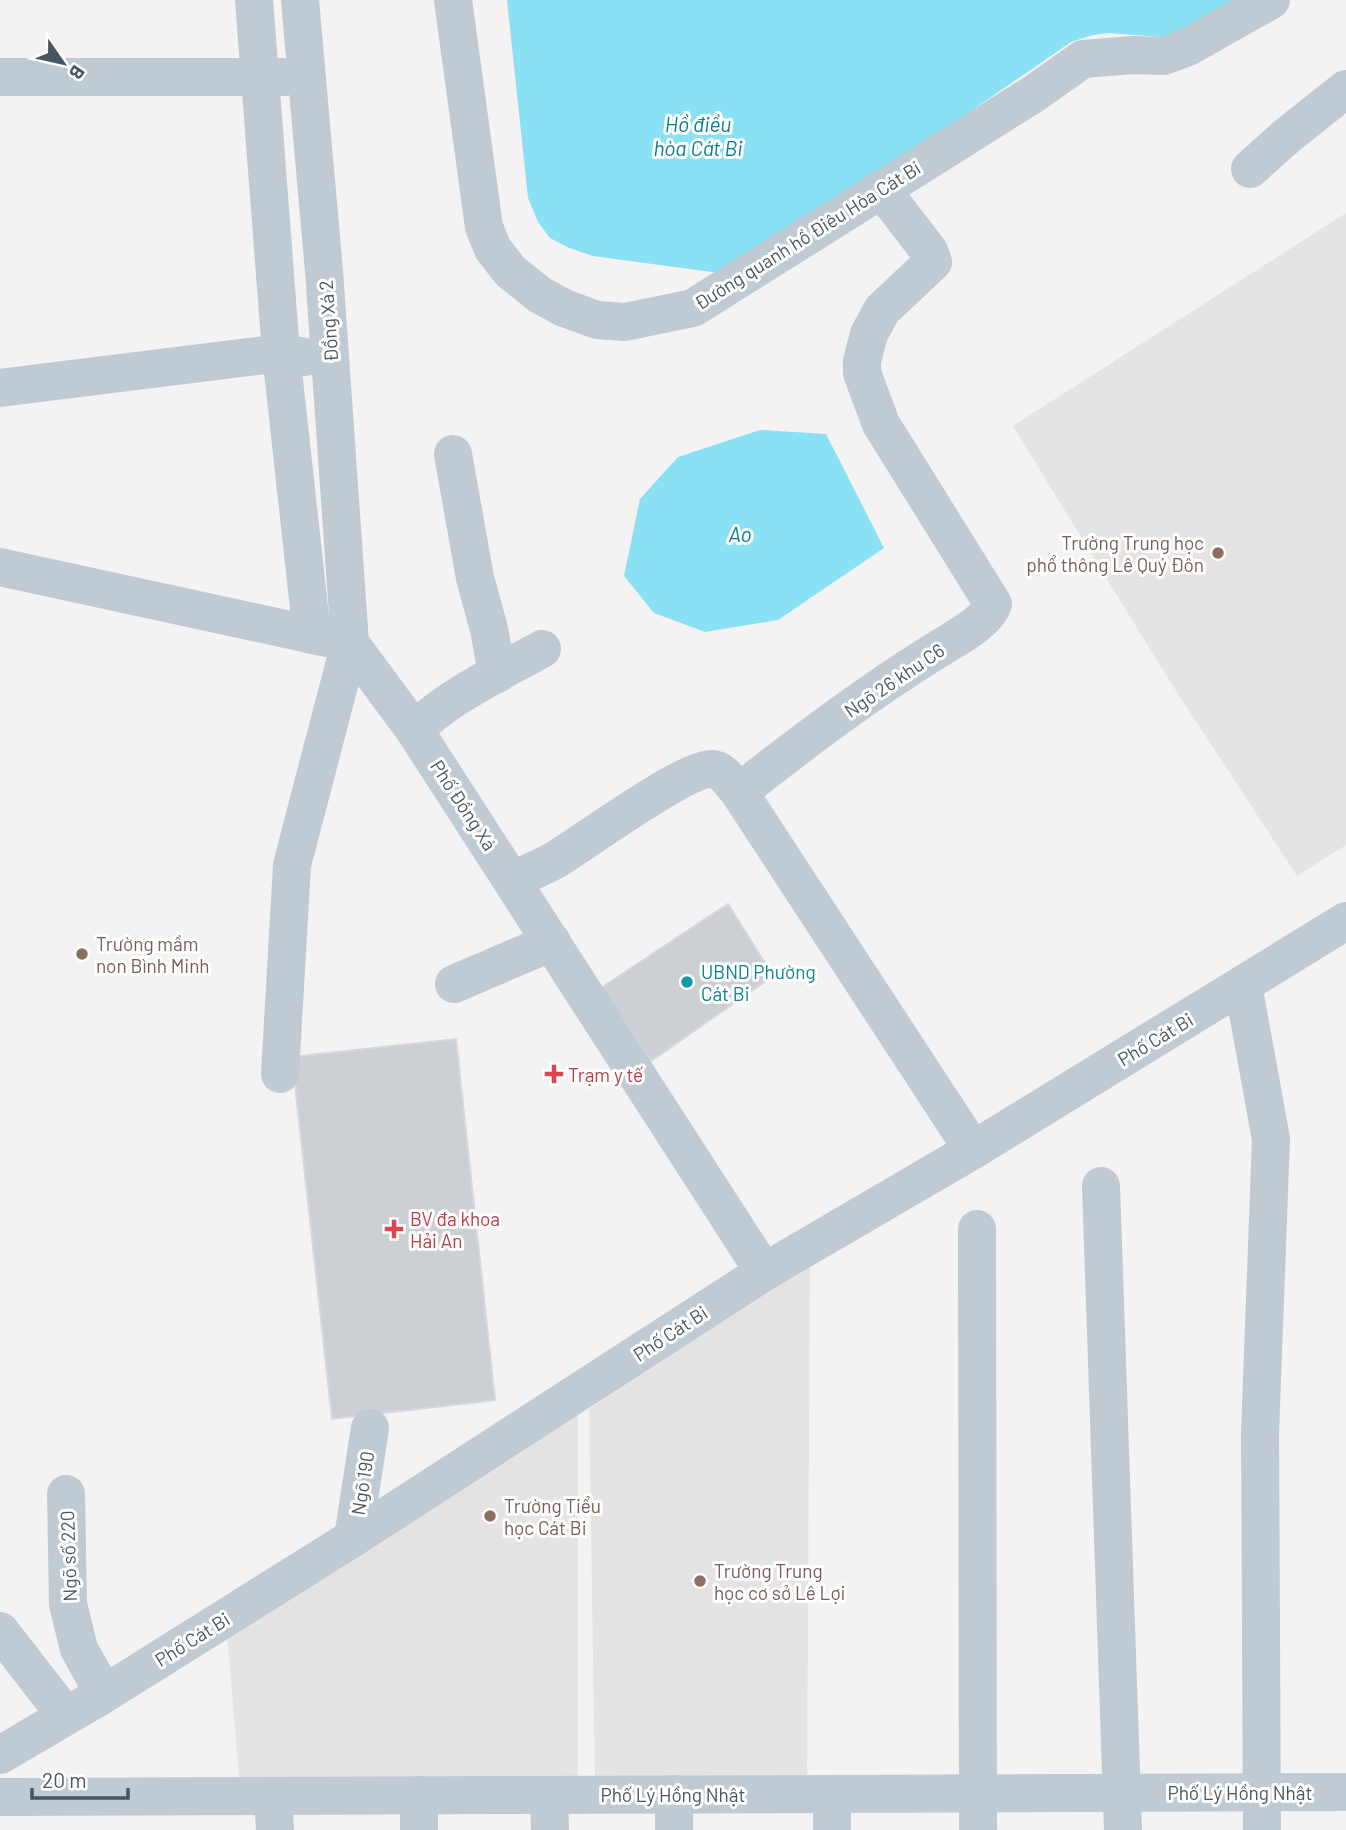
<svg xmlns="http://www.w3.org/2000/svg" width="1346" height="1830" font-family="Barlow,sans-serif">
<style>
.education{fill:#e5e3e4}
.water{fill:#89e1f3}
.building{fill:#cccfd4;stroke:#d6d8de;stroke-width:2}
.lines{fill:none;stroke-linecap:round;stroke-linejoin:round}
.minor{stroke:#bfcad2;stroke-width:38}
.education-dot{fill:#8d6e63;stroke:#fff;stroke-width:2.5}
.culture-dot{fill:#0f9aa8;stroke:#fff;stroke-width:2.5}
.health-dot{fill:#e0444e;stroke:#fff;stroke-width:2.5}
.labels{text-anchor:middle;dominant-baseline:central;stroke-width:6;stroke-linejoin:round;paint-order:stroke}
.street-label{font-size:19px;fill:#485661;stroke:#fff}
.education-label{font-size:19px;fill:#785e54;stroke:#fff;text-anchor:start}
.culture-label{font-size:19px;fill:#0d838f;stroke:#fff;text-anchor:start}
.health-label{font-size:19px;fill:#be3a42;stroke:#fff;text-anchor:start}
.water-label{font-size:21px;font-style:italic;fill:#047f99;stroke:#fff}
</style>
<rect width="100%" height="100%" fill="#f4f2f2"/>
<g class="education">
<path d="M 1346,213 L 1346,845 L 1297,876 L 1169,680 L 1013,426 Z"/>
<path d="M 810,1258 L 807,1785 L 595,1778 L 589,1409 Z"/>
<path d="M 578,1411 L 578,1789 L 240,1789 L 226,1622 Z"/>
</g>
<g class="water">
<path d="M 507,0 L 1252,0 L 1173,38 L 1108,33 L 1093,35 L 1071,42 L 759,257 L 719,273 L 593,256 L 569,248 L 550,238 L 538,222 L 528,198 Z"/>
<path d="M 760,430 L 826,434 L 884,548 L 778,620 L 705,632 L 654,613 L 624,576 L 640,499 L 678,457 Z"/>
</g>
<g class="building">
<path d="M 728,904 L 773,976 L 651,1061 L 601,988 Z"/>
<path d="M 456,1039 L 495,1400 L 332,1419 L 292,1057 Z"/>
</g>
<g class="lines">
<g class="minor">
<path d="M 254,0 L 281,353 L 312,635"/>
<path d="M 453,0 L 484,227 L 493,249 L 510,271 L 540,295 L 564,308 L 597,320 L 625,322 L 693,308 L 1032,95 L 1083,59 L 1133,55 L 1164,56 L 1188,47 L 1271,0"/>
<path d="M 0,77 L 285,77"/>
<path d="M 1250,169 L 1288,135 L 1346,89"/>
<path d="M 882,190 L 929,251 L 933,262 L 882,310 L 869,334 L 862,361 L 862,373 L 881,424 L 993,604 C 988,621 956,638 940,648 C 870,691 804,741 739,792 L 973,1150"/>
<path d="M 0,388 L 281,353 L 305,357"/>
<path d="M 453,454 L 475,578 L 489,629 L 497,674"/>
<path d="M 0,567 L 350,643 L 415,731 L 764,1272"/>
<path d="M 415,731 C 441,700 506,669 542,649"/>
<path d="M 513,880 C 528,873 543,867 557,859 C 586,841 684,769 711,769 C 722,768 732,784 739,792"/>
<path d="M 454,984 L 552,942"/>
<path d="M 1243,985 L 1271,1139 L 1260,1433 L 1262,1830"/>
<path d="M 280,1074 L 292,865 L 350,643 L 324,271 L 300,0"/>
<path d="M 1101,1186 L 1123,1830"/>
<path d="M 977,1229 L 978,1830"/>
<path d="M 66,1494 L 68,1604 L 79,1649 L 104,1694"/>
<path d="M 353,1538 L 370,1428"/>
<path d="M 0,1631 L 66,1716"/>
<path d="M 0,1755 L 104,1694 L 353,1538 L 764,1272 L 973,1150 L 1346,921"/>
<path d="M 832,1794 L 832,1830"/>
<path d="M 549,1795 L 550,1830"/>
<path d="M 273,1796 L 275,1830"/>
<path d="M 0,1797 L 1346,1792"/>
<path d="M 419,1830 L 419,1795"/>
<path d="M 674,1830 L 674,1794"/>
</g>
</g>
<g class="education-dot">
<circle cx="1218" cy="553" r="7"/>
<circle cx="82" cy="954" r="7"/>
<circle cx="490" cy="1516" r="7"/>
<circle cx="700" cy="1581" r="7"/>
</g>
<circle class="culture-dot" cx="687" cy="982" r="7"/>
<g class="health-dot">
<path d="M550.5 1063.5h7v7h7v7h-7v7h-7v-7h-7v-7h7z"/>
<path d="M390.5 1218.5h7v7h7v7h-7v7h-7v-7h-7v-7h7z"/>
</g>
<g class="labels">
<g class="street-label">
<text transform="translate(807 235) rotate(-32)">Đường quanh hồ Điêu Hòa Cát Bí</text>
<text transform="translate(328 321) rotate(-94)">Đồng Xá 2</text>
<text transform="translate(894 680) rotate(-34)">Ngõ 26 khu C6</text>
<text transform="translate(464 805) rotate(57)">Phố Đồng Xá</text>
<text transform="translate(1155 1039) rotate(-31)">Phố Cát Bi</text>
<text transform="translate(670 1333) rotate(-33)">Phố Cát Bi</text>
<text transform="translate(362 1483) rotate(-81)">Ngõ 190</text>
<text transform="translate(68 1556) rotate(-92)">Ngõ số 220</text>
<text transform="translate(192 1639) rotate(-32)">Phố Cát Bi</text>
<text x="1240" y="1792">Phố Lý Hồng Nhật</text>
<text x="673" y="1794">Phố Lý Hồng Nhật</text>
</g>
<g class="education-label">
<text x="1204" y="542" text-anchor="end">Trường Trung học<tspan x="1204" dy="22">phổ thông Lê Quý Đôn</tspan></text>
<text x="96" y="943">Trường mầm<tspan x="96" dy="22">non Bình Minh</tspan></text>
<text x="504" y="1505">Trường Tiểu<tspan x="504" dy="22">học Cát Bi</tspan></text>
<text x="714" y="1570">Trường Trung<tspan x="714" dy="22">học cơ sở Lê Lợi</tspan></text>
</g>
<g class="culture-label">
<text x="701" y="971">UBND Phường<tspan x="701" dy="22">Cát Bi</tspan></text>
</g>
<g class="health-label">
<text x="568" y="1074">Trạm y tế</text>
<text x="410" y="1218">BV đa khoa<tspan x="410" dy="22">Hải An</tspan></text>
</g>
<g class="water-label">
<text x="698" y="123">Hồ điều<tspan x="698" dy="24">hòa Cát Bi</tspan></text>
<text x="740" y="533">Ao</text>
</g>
</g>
<g transform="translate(63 63) rotate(124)" stroke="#ffffff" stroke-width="5" paint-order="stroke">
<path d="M0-5L12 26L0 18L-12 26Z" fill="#485661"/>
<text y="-10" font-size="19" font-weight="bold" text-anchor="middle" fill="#485661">B</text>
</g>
<path d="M32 1788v10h96v-10" fill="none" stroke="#485661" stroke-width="3.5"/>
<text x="42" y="1788" font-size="21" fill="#485661" stroke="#ffffff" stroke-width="5" paint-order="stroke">20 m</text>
</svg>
